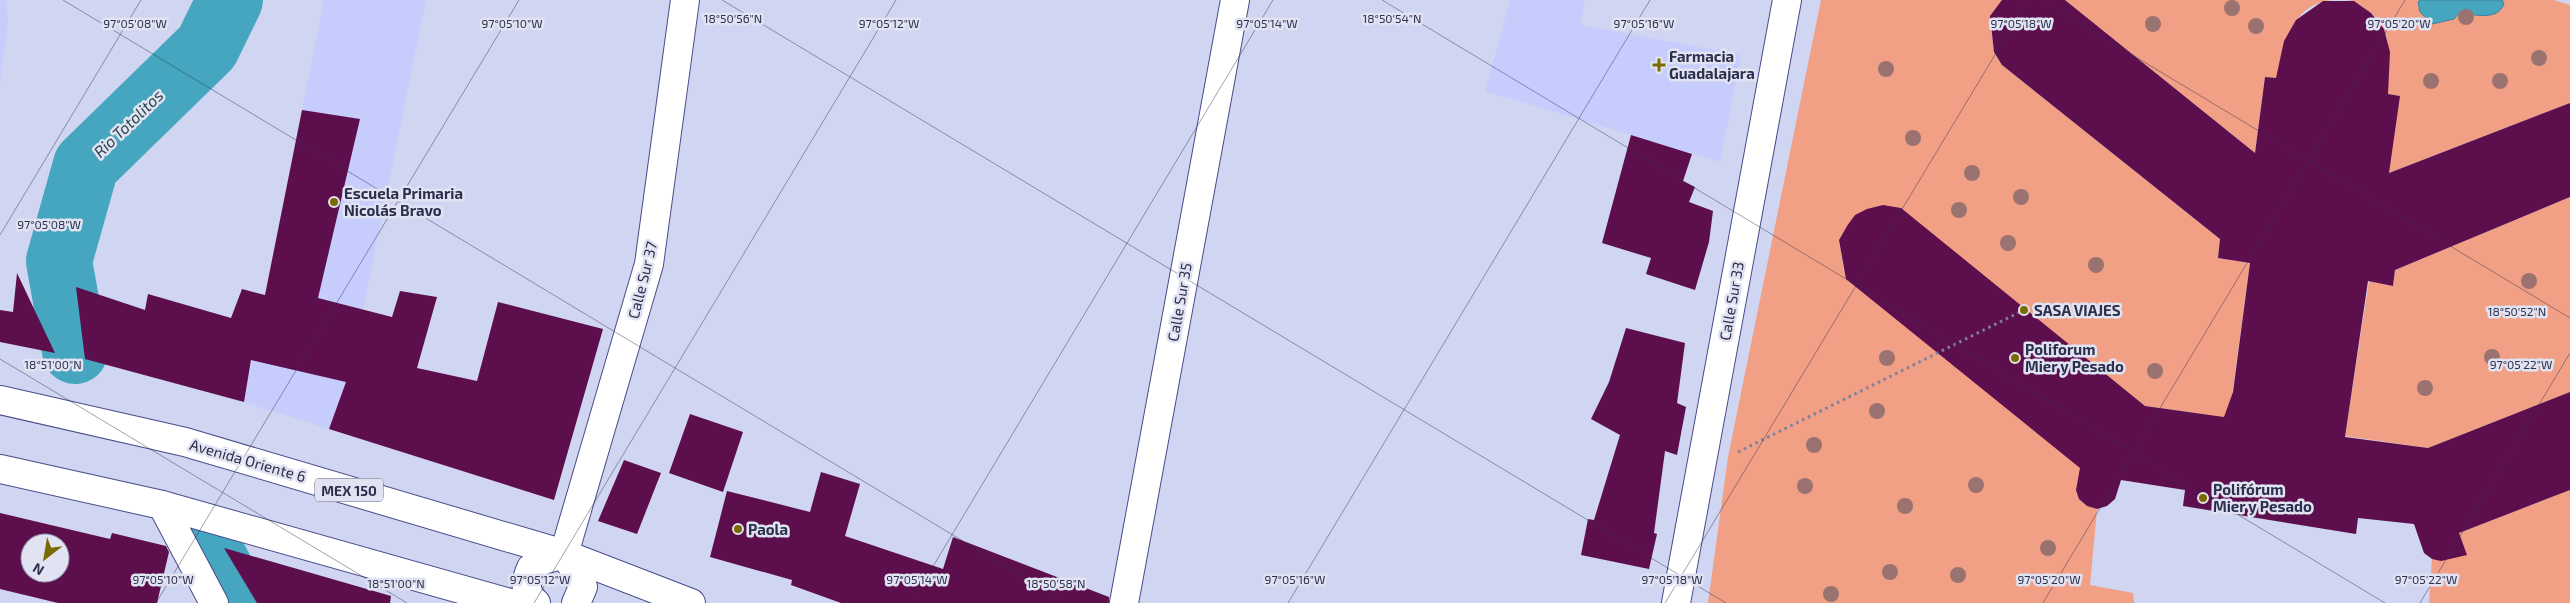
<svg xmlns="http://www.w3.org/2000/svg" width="2570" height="603" font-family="'Exo 2',sans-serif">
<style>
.built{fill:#c6cdfd}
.green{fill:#f19f85}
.water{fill:#46a6bf;stroke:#3e839c}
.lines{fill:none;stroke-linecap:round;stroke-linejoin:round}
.river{stroke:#46a6bf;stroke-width:66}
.building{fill:#5c0f4c;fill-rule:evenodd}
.minor-casing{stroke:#484c8b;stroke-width:30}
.tertiary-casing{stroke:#484c8b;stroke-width:30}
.primary-casing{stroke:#484c8b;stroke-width:30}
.path{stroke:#7c809d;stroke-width:3;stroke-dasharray:2.5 4;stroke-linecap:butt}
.minor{stroke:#fff;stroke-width:28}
.tertiary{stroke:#fff;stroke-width:28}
.primary{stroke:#fff;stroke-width:28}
.tree{fill:#9a726f}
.ticks{fill:none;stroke:#2c304c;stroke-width:1;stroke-opacity:0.45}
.poi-dot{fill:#7b6a01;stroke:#e1e3f2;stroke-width:2}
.labels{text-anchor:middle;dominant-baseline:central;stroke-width:5;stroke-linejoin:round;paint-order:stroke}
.shield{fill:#e1e3f2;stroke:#62667e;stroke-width:1}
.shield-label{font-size:14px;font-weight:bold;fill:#2c304c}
.poi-label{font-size:15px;font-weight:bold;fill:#2c304c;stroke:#e1e3f2;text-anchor:start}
.street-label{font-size:15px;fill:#2c304c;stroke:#e1e3f2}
.water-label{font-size:16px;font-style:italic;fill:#29474f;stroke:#e1e3f2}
.ticks-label{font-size:12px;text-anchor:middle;fill:#2c304c;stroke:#e1e3f2;stroke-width:5;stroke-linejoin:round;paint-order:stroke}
</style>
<rect width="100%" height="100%" fill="#d0d5f2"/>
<g class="built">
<path d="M 0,0 L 6,0 L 8,24 L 0,81 Z"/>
<path d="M 324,0 L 426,0 L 363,310 L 346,382 L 329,429 L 244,402 Z"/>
<path d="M 1510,0 L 1585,0 L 1581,25 L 1741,55 L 1720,162 L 1485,91 Z"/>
</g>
<g class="green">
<path d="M 1821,0 L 2003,0 L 1990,17 L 1994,52 L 2002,65 L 2220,239 L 2218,258 L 2250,263 L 2229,418 L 2145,406 L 1897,208 C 1869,202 1852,215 1839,240 L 1844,270 L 1851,282 L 2085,471 C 2070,488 2077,504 2097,509 L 2090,585 L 2133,593 L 2134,603 L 1708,603 L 1728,457 Z"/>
<path d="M 2065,0 L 2331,0 C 2289,6 2285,45 2279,79 L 2265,77 L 2255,153 Z"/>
<path d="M 2347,0 L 2554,0 L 2570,5 L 2570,103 L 2386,174 L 2400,96 L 2385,94 C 2389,65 2396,30 2368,11 C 2361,6 2355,1 2347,0 Z"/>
<path d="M 2570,197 L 2570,392 L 2428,448 L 2345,436 L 2369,281 L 2393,286 L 2395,270 Z"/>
<path d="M 2570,490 L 2570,603 L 2429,603 L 2432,559 L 2461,543 L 2459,533 Z"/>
</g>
<path class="water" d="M 2420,0 L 2502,0 L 2504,3 C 2499,22 2473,14 2459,13 L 2454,19 L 2432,24 L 2420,12 L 2418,2 Z"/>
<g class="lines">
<g class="river">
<path d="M 75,351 L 59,261 L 86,165 L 207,47 L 230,0"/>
<path d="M 211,552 L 238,603"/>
</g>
</g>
<g class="building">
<path d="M 2002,0 L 2065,0 L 2255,153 L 2265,77 L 2276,78 L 2284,41 L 2296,20 L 2323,1 L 2354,1 L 2371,13 L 2384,29 L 2390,52 L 2388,94 L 2400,96 L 2389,173 L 2570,103 L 2570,197 L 2395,270 L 2393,286 L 2368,281 L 2345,437 L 2428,448 L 2570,392 L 2570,490 L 2459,533 L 2467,555 L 2441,561 L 2432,559 L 2424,553 L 2414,524 L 2358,518 L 2356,534 L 2183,506 L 2185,490 L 2121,480 L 2115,499 L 2107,506 L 2097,509 L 2087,506 L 2079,499 L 2076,490 L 2080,468 L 1846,279 L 1839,240 L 1847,226 L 1855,215 L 1867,209 L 1883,205 L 1901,208 L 2145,406 L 2224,417 L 2233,392 L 2250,263 L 2218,258 L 2220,239 L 2002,65 L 1994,52 L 1990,16 Z"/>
<path d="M 302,110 L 360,119 L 318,298 L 392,317 L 400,291 L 437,297 L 417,368 L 477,381 L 498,302 L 603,329 L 554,500 L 329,429 L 346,382 L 251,360 L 244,402 L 85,359 L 76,287 L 145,310 L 148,294 L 231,318 L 242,289 L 265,295 Z"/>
<path d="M 1631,135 L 1692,154 L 1683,181 L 1695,187 L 1689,202 L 1713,211 L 1709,242 L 1695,290 L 1646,274 L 1651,258 L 1602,243 Z"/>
<path d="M 17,273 L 55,353 L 0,342 L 0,310 L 13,312 Z"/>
<path d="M 1626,328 L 1685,343 L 1677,403 L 1686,407 L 1677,455 L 1665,451 L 1654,533 L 1657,534 L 1649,569 L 1581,555 L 1588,519 L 1594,520 L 1620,435 L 1591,419 L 1609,382 Z"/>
<path d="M 690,414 L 743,432 L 723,492 L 669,473 Z"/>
<path d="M 624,460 L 661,473 L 637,534 L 598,521 Z"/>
<path d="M 821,472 L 860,484 L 845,536 L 943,569 L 953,537 L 1109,597 L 1109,603 L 841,603 L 791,585 L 792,580 L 710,557 L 727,491 L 810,512 Z"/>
<path d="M 0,513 L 110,539 L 112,533 L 166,546 L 169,552 L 157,603 L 58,603 L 0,589 ZM 30,543 L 60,543 L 60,573 L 30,573 Z"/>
<path d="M 224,548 L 391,596 L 390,603 L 257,603 Z"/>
</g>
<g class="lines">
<g class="minor-casing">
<g id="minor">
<path d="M 162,505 L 214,603"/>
<path d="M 564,554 L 649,264 L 685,0"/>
<path d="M 564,554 L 576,572 L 583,587 L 576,603"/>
<path d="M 536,603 C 524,593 525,581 531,568 L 543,560 L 564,554"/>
<path d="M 1124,603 L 1235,0"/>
</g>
</g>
<g class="tertiary-casing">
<path id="tertiary" d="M 1676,603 L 1787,0"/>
</g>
<g class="primary-casing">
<g id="primary">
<path d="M 0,400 L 185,442 L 564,554 L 691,603"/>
<path d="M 0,469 L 162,505 L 510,603"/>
</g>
</g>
<path class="path" d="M 1738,452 L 2024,310"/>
<use href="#minor" class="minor"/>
<use href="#tertiary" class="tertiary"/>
<use href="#primary" class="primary"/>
</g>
<g class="tree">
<circle cx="2232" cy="8" r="8"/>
<circle cx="2466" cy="17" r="8"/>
<circle cx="2153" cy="24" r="8"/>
<circle cx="2256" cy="26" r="8"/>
<circle cx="2539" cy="58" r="8"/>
<circle cx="1886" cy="69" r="8"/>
<circle cx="2431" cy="81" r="8"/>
<circle cx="2500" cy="81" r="8"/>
<circle cx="1913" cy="138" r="8"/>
<circle cx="1972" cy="173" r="8"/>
<circle cx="2021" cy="197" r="8"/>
<circle cx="1959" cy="210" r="8"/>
<circle cx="2008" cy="243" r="8"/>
<circle cx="2096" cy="265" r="8"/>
<circle cx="2529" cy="281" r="8"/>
<circle cx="2492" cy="357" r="8"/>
<circle cx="1887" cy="358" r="8"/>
<circle cx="2155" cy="371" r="8"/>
<circle cx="2425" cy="388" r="8"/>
<circle cx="1877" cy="411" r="8"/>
<circle cx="1814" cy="445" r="8"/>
<circle cx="1976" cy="485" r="8"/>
<circle cx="1805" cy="486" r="8"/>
<circle cx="1905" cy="506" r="8"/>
<circle cx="2048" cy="548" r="8"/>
<circle cx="1890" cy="572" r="8"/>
<circle cx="1958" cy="575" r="8"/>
<circle cx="1831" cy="594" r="8"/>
</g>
<path class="ticks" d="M 63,0 L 1066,603M 722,0 L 1726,603M 1382,0 L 2385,603M 2041,0 L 2570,318M 0,235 L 141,0M 0,359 L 407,603M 156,603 L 519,0M 534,603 L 896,0M 911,603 L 1273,0M 1288,603 L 1650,0M 1665,603 L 2028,0M 2043,603 L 2405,0M 2420,603 L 2570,353"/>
<g class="poi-dot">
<path d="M1656.5 57.5h5v5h5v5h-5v5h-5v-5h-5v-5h5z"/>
<circle cx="334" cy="202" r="5"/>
<circle cx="2024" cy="310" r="5"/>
<circle cx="2015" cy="358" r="5"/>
<circle cx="2203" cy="498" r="5"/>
<circle cx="738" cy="529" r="5"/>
</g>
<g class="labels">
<rect class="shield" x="315" y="478.5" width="68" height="23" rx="4"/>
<g class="shield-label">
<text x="349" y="490">MEX 150</text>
</g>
<g class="poi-label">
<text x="1669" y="56">Farmacia<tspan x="1669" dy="17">Guadalajara</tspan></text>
<text x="344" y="193">Escuela Primaria<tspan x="344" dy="17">Nicolás Bravo</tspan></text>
<text x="2034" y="310">SASA VIAJES</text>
<text x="2025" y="349">Poliforum<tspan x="2025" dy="17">Mier y Pesado</tspan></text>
<text x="2213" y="489">Polifórum<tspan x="2213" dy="17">Mier y Pesado</tspan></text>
<text x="748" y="529">Paola</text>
</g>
<g class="street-label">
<text transform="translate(642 280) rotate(-76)">Calle Sur 37</text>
<text transform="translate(1731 301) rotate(-80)">Calle Sur 33</text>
<text transform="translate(1179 302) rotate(-80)">Calle Sur 35</text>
<text transform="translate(248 460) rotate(16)">Avenida Oriente 6</text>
</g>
<g class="water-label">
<text transform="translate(128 123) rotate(-44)">Rio Totolitos</text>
</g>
</g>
<g class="ticks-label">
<text x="1392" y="23">18°50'54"N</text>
<text x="733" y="23">18°50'56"N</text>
<text x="135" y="28">97°05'08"W</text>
<text x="512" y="28">97°05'10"W</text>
<text x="889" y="28">97°05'12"W</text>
<text x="1267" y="28">97°05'14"W</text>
<text x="1644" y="28">97°05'16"W</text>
<text x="2021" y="28">97°05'18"W</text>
<text x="2399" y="28">97°05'20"W</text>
<text x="49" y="229">97°05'08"W</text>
<text x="2517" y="316">18°50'52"N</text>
<text x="2521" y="369">97°05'22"W</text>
<text x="53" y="369">18°51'00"N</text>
<text x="163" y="584">97°05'10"W</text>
<text x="540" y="584">97°05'12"W</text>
<text x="917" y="584">97°05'14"W</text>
<text x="1295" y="584">97°05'16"W</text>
<text x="1672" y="584">97°05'18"W</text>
<text x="2049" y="584">97°05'20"W</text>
<text x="2426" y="584">97°05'22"W</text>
<text x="396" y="588">18°51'00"N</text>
<text x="1056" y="588">18°50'58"N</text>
</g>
<g transform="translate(45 558) rotate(211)"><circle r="24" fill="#e1e3f2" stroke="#999bb0"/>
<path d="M0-4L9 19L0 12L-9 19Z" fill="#7b6a01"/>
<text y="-8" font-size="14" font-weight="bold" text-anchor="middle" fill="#2c304c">N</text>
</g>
</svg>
